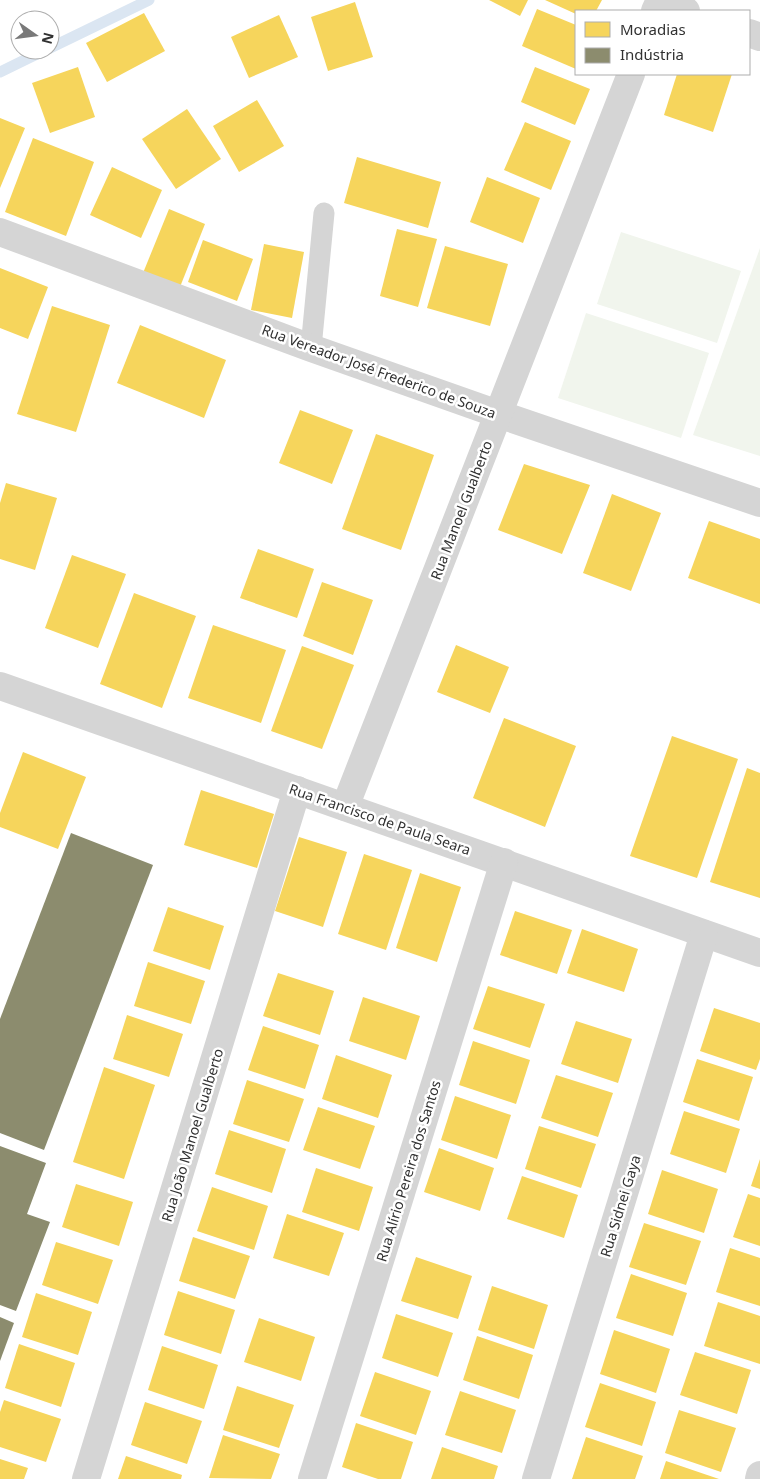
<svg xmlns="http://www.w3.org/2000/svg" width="760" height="1479" font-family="'Noto Sans',sans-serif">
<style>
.green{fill:#f1f5ed}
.homes{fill:#f6d55c}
.industry{fill:#8c8c6e}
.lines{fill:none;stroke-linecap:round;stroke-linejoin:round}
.stream{stroke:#dbe6f2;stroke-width:11}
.service{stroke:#d5d5d5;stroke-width:21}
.minor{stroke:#d5d5d5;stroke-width:28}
.labels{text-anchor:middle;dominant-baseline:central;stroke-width:5;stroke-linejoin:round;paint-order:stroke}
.street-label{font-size:14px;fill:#313131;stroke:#fff}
</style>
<rect width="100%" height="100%" fill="#fff"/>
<g class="green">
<path d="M 621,232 L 741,271 L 717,343 L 597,304 Z"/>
<path d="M 760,248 L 760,456 L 693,435 Z"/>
<path d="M 586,313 L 709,353 L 681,438 L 558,398 Z"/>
</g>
<g class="homes">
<path d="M 489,0 L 528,0 L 520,16 Z"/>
<path d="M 545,0 L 602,0 L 596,11 L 576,11 L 576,14 Z"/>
<path d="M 355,2 L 373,57 L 328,71 L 311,17 Z"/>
<path d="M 537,9 L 576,25 L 576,69 L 522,46 Z"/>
<path d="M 144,13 L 165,51 L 107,82 L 86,43 Z"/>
<path d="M 279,15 L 298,57 L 249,78 L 231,37 Z"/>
<path d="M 78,67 L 95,117 L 50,133 L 32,83 Z"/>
<path d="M 535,67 L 590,89 L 575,125 L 521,102 Z"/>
<path d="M 677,74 L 732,74 L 713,132 L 664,115 Z"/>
<path d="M 257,100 L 284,146 L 239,172 L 213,126 Z"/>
<path d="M 187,109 L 221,159 L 176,189 L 142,139 Z"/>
<path d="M 0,118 L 25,128 L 0,188 Z"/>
<path d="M 525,122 L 571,141 L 551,190 L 504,170 Z"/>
<path d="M 33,138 L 94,162 L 66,236 L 5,212 Z"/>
<path d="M 357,157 L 441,182 L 428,228 L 344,203 Z"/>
<path d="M 112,167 L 162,190 L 141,238 L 90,215 Z"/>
<path d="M 487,177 L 540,198 L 523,243 L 470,222 Z"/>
<path d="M 169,209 L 205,224 L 178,292 L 141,278 Z"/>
<path d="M 397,229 L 437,239 L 418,307 L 380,296 Z"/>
<path d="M 203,240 L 253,259 L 237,301 L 188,282 Z"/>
<path d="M 264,244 L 304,252 L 292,318 L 251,310 Z"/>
<path d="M 445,246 L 508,264 L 490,326 L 427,308 Z"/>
<path d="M 0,268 L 48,287 L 28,339 L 0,328 Z"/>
<path d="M 52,306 L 110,325 L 76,432 L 17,414 Z"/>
<path d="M 140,325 L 226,360 L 204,418 L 117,383 Z"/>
<path d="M 300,410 L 353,430 L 332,484 L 279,463 Z"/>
<path d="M 376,434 L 434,455 L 401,550 L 342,529 Z"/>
<path d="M 524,464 L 590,485 L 562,554 L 498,530 Z"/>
<path d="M 6,483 L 57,498 L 35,570 L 0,559 L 0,503 Z"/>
<path d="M 612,494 L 661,513 L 631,591 L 583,573 Z"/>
<path d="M 709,521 L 760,539 L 760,604 L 688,578 Z"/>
<path d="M 258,549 L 314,569 L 297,618 L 240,598 Z"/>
<path d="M 72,555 L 126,574 L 98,648 L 45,628 Z"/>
<path d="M 322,582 L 373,600 L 353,655 L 303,636 Z"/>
<path d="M 134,593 L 196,616 L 162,708 L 100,684 Z"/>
<path d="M 213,625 L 286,650 L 261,723 L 188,698 Z"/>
<path d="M 456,645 L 509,667 L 490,713 L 437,692 Z"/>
<path d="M 302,646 L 354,665 L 322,749 L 271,731 Z"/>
<path d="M 504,718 L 576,746 L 545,827 L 473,798 Z"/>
<path d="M 672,736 L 738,759 L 697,878 L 630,856 Z"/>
<path d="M 23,752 L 86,777 L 58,849 L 0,827 L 0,813 Z"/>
<path d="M 747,768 L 760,773 L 760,898 L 710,882 Z"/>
<path d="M 201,790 L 274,814 L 257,868 L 184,845 Z"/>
<path d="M 299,837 L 347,852 L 323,927 L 275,911 Z"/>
<path d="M 364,854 L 412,870 L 386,950 L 338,934 Z"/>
<path d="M 420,873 L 461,887 L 437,962 L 396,948 Z"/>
<path d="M 168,907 L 224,926 L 210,970 L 153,951 Z"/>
<path d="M 515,911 L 572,930 L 557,974 L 500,955 Z"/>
<path d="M 582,929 L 638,949 L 624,992 L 567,973 Z"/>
<path d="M 148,962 L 205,981 L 191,1024 L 134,1006 Z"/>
<path d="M 278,973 L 334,991 L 320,1035 L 263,1016 Z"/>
<path d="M 488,986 L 545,1004 L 530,1048 L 473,1029 Z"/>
<path d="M 363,997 L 420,1016 L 406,1060 L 349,1041 Z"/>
<path d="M 714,1008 L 760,1023 L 760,1059 L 756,1070 L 700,1051 Z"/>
<path d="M 127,1015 L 183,1034 L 169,1077 L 113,1059 Z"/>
<path d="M 576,1021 L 632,1039 L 618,1083 L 561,1064 Z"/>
<path d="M 263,1026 L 319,1045 L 305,1089 L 248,1070 Z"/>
<path d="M 473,1041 L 530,1060 L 516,1104 L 459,1085 Z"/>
<path d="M 336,1055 L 392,1075 L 378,1118 L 322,1099 Z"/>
<path d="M 697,1059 L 753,1077 L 739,1121 L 683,1102 Z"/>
<path d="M 104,1067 L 155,1085 L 124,1179 L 73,1162 Z"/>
<path d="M 556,1075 L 613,1093 L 598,1137 L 541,1118 Z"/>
<path d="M 247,1080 L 304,1099 L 289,1142 L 233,1124 Z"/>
<path d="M 455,1096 L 511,1115 L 497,1159 L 441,1140 Z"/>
<path d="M 318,1107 L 375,1126 L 360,1169 L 303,1150 Z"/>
<path d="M 684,1111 L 740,1129 L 726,1173 L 670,1154 Z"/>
<path d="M 539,1126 L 596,1144 L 581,1188 L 525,1169 Z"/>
<path d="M 229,1130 L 286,1149 L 272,1193 L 215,1174 Z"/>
<path d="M 439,1148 L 494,1168 L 480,1211 L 424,1192 Z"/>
<path d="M 760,1159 L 760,1189 L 751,1186 Z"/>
<path d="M 316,1168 L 373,1187 L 359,1231 L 302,1212 Z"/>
<path d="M 662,1170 L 718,1189 L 704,1233 L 648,1214 Z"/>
<path d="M 522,1176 L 578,1195 L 564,1238 L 507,1219 Z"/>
<path d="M 76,1184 L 133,1202 L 119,1246 L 62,1227 Z"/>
<path d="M 212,1187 L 268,1206 L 254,1250 L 197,1231 Z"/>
<path d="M 748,1194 L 760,1198 L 760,1246 L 733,1237 Z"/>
<path d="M 287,1214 L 344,1233 L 329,1276 L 273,1258 Z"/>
<path d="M 644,1223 L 701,1241 L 686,1285 L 629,1267 Z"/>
<path d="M 193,1237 L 250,1256 L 235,1299 L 179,1281 Z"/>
<path d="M 56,1242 L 113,1260 L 98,1304 L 42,1285 Z"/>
<path d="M 730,1248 L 760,1258 L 760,1306 L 716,1292 Z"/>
<path d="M 416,1257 L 472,1276 L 458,1319 L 401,1301 Z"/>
<path d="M 631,1274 L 687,1293 L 673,1336 L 616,1318 Z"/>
<path d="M 492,1286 L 548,1305 L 534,1349 L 478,1330 Z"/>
<path d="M 178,1291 L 235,1310 L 221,1354 L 164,1335 Z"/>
<path d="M 36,1293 L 92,1312 L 78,1355 L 22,1337 Z"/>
<path d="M 718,1302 L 760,1316 L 760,1364 L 704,1346 Z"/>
<path d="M 396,1314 L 453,1333 L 438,1377 L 382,1358 Z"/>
<path d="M 259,1318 L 315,1337 L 301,1381 L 244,1362 Z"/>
<path d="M 614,1330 L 670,1349 L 656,1393 L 600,1374 Z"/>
<path d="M 477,1336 L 533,1355 L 519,1399 L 463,1380 Z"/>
<path d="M 19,1344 L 75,1363 L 61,1407 L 5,1388 Z"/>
<path d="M 162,1346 L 218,1365 L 204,1409 L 148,1390 Z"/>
<path d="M 695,1352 L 751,1370 L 737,1414 L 680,1395 Z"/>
<path d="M 375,1372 L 431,1391 L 416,1435 L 360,1416 Z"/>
<path d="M 600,1383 L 656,1402 L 642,1446 L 585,1427 Z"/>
<path d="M 237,1386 L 294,1405 L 279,1448 L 223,1430 Z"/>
<path d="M 460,1391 L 516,1410 L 502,1453 L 445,1435 Z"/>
<path d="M 4,1400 L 61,1419 L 46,1462 L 0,1447 L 0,1412 Z"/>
<path d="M 145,1402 L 202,1421 L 187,1464 L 131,1445 Z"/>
<path d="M 679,1410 L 736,1428 L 721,1472 L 665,1453 Z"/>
<path d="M 356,1423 L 413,1442 L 401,1479 L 378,1479 L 342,1467 Z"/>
<path d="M 223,1435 L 280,1454 L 271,1479 L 209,1478 Z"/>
<path d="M 586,1437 L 643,1456 L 635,1479 L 572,1479 Z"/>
<path d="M 442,1447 L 498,1466 L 494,1479 L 431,1479 Z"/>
<path d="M 126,1456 L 182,1475 L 181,1479 L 118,1479 Z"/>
<path d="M 0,1459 L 28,1468 L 24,1479 L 0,1479 Z"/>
<path d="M 666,1461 L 719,1479 L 660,1479 Z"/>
</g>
<g class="industry">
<path d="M 71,833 L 153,865 L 44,1150 L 0,1133 L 0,1019 Z"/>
<path d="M 0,1146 L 46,1163 L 27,1214 L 50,1222 L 16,1311 L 0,1305 Z"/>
<path d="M 0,1317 L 14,1323 L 0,1361 Z"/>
</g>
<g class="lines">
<g class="stream">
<path d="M 50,48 L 149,0"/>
<path d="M 0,72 L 45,50"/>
</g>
<path class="service" d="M 311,348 L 324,213"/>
<g class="minor">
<path d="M 655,11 L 659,2 L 686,11"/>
<path d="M 749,33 L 760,37"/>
<path d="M 0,232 L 311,348 L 498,414 L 760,503"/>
<path d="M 0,686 L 760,953"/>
<path d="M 345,807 L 631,74"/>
<path d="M 86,1479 L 297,790"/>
<path d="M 312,1479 L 504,862"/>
<path d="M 536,1479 L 704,934"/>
<path d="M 759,1479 L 760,1475"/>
</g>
</g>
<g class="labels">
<g class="street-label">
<text transform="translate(379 371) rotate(20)">Rua Vereador José Frederico de Souza</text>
<text transform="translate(461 510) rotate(-69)">Rua Manoel Gualberto</text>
<text transform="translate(380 819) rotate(19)">Rua Francisco de Paula Seara</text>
<text transform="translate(192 1135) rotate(-73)">Rua João Manoel Gualberto</text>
<text transform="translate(408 1171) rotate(-73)">Rua Alírio Pereira dos Santos</text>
<text transform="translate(620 1206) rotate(-73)">Rua Sidnei Gaya</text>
</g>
</g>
<rect x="575" y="10" width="175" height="65" fill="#ffffff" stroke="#adadad"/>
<rect x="585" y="22" width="25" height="15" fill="#f6d55c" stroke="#adadad"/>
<text x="620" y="35" font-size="15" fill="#313131">Moradias</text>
<rect x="585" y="48" width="25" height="15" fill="#8c8c6e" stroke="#adadad"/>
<text x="620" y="60" font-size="15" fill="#313131">Indústria</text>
<g transform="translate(35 35) rotate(104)"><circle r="24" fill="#ffffff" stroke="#adadad"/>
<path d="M0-4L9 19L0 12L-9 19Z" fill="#797979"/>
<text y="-8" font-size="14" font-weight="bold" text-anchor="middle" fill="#313131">N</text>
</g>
</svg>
